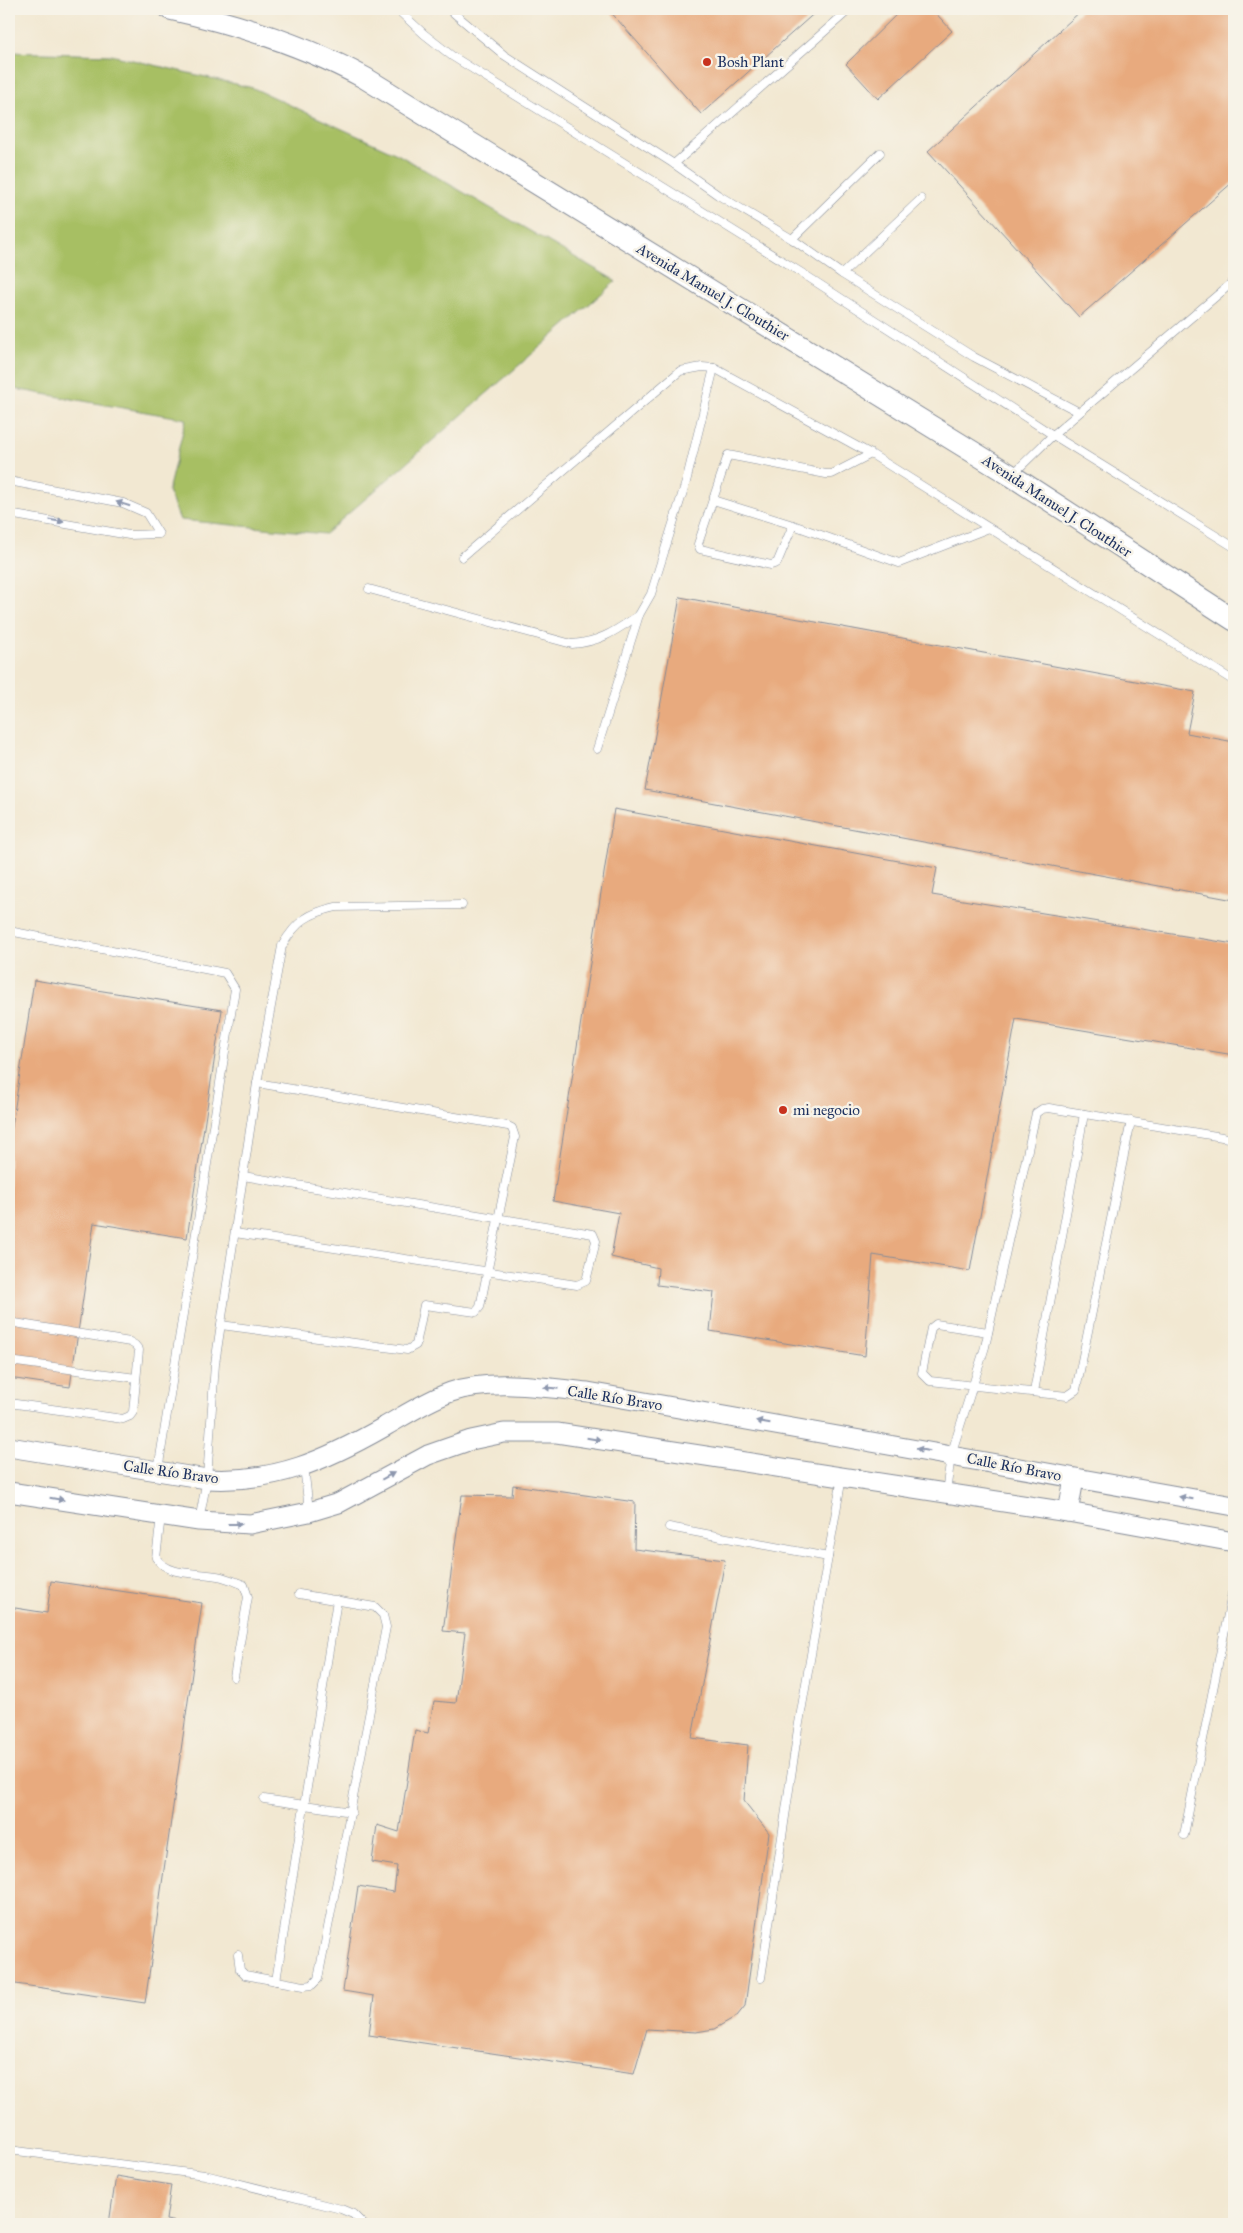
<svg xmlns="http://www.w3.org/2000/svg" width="1243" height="2233" font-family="'IM FELL Great Primer',serif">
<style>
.green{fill:#a7bf64;stroke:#617761}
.building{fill:#e8aa7e}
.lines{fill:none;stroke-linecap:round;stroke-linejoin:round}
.service-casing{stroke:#868c98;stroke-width:9}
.tertiary-casing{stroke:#868c98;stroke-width:21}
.secondary-casing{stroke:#868c98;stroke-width:23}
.service{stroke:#fff;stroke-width:8}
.tertiary{stroke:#fff;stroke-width:19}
.secondary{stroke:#fff;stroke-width:21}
.oneway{fill:#8d97ae}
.poi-dot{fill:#c8321e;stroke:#f7f3e8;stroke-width:2}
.labels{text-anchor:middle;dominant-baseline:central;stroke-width:5;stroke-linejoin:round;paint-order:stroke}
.poi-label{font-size:15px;fill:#1b2f5e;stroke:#f7f3e8;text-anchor:start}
.street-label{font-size:15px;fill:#1b2f5e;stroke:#f7f3e8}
</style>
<rect width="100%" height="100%" fill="#f7f3e8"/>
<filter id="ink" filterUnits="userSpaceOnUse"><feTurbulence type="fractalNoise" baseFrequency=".02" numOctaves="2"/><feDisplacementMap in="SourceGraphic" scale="10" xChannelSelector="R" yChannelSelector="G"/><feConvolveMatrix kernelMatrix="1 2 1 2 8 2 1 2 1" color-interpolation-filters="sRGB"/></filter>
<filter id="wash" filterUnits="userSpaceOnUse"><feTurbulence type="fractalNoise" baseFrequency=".0096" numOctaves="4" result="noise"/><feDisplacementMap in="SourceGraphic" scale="20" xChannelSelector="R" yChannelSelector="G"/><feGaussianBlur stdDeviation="1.12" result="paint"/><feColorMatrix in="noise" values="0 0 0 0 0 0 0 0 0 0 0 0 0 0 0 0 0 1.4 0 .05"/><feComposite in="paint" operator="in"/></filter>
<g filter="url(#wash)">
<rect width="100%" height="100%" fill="#f2e8d2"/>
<path class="green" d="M 9,52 L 111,55 L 253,88 L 399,155 L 616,281 L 325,534 L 180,520 L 168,491 L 186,419 L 9,388 Z"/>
<g id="blocks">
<g class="building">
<path d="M 608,9 L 819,9 L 701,114 Z"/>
<path d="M 902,9 L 932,9 L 952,31 L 878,99 L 846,64 Z"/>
<path d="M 1083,9 L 1234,9 L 1234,181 L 1079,317 L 928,151 Z"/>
<path d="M 680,597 L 1195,692 L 1187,733 L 1234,742 L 1234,900 L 645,790 Z"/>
<path d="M 614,809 L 937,868 L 932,895 L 1234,944 L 1234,1055 L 1016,1019 L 970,1271 L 873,1255 L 865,1356 L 710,1331 L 714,1292 L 657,1285 L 658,1268 L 611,1257 L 619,1213 L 553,1201 Z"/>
<path d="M 34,980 L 222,1010 L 187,1238 L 94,1223 L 70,1387 L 9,1378 L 9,1146 Z"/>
<path d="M 513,1485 L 635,1502 L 634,1549 L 725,1560 L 692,1738 L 748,1745 L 744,1801 L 769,1833 L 745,2006 L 737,2016 L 714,2029 L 696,2032 L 647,2029 L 634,2074 L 369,2035 L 374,1996 L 343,1991 L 358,1886 L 394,1892 L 397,1866 L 372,1862 L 377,1825 L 399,1832 L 415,1730 L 428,1733 L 434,1701 L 456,1703 L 465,1633 L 443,1631 L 462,1495 L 512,1496 Z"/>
<path d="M 51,1581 L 202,1603 L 145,2003 L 9,1983 L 9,1607 L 47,1613 Z"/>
<path d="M 116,2176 L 171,2185 L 166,2220 L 188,2224 L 109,2224 Z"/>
</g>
</g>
</g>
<g filter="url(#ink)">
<use href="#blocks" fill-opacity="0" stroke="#868c98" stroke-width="1"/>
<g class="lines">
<g class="service-casing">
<g id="service">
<path d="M 397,9 L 424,34 L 452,56 L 805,275 L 1053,435 L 1234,547"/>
<path d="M 449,9 L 504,55 L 674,164 L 718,195 L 792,239 L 842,274 L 974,357 L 1079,412"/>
<path d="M 674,164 L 850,9"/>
<path d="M 792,239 L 880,153"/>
<path d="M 842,274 L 921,199"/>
<path d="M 1012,475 L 1053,435 L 1234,281"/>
<path d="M 9,481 L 123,503 L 146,513 L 159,534 L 129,535 L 9,514"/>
<path d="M 713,500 L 793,525 L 899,563 L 989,528"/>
<path d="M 793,525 L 777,563 L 771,565 L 700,549 L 698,544 L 728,455 L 826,474 L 832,474 L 871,454"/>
<path d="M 462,557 L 680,371 L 702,367 L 714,368 L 871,454 L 1234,681"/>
<path d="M 369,589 L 572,644 C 601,642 615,631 639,615"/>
<path d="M 597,749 L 639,615 L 651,594 L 686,482 L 714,368"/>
<path d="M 9,931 L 225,973 L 235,989 L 158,1470"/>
<path d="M 235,1233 L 577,1285 L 586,1281 L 596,1241 L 593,1234 L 243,1176"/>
<path d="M 9,1322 L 130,1342 L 135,1345 L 139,1350 L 133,1412 L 130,1416 L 123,1419 L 9,1403"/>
<path d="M 221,1325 L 407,1350 L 416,1345 L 424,1305 L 476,1312 L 480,1307 L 515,1137 L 512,1128 L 508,1126 L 257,1083"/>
<path d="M 988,1332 L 936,1324 L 931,1328 L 922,1373 L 930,1381 L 1067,1396 L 1076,1390 L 1131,1121"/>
<path d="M 9,1361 L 136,1378"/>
<path d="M 1034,1392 L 1084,1114"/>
<path d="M 304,1466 L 309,1511"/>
<path d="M 946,1493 L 951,1455 L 985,1347 L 1036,1113 L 1042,1109 L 1049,1108 L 1234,1139"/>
<path d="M 161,1516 L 156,1558 C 170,1578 200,1571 222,1577 C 229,1579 237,1582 244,1585 L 248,1597 L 234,1677"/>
<path d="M 199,1521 L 207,1479 L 215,1364 L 257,1083 L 282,946 C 296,921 309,913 336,907 L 462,905"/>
<path d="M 669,1527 L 828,1557 L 842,1477"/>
<path d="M 264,1799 L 352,1812"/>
<path d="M 1184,1835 L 1234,1584"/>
<path d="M 238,1955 L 240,1970 L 245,1975 L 304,1986 L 312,1985 L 318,1979 L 386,1627 L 383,1615 L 375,1607 L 299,1594"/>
<path d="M 761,1978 L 798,1729 L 828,1557"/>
<path d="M 276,1981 L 337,1600"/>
<path d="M 9,2150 L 205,2175 L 341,2209 L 353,2214 L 363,2224"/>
</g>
</g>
<g class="tertiary-casing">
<g id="tertiary">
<path d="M 9,1447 L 207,1479 C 275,1483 326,1460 384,1427 C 405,1415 428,1400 451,1392 C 494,1378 545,1388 588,1392 L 1234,1506"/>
<path d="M 9,1492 L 199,1521 L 250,1524 L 309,1512 L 339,1503 L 428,1455 L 471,1440 L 504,1433 L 557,1433 L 1068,1512 L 1234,1542"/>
<path d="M 1068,1512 L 1074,1479"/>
</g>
</g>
<g class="secondary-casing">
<path id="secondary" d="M 170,9 C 238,24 304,45 365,78 L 1012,476 L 1234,620"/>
</g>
<use href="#service" class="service"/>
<use href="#tertiary" class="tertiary"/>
<use href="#secondary" class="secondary"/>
</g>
<defs><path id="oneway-solid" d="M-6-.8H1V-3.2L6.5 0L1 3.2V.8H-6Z" transform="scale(1.25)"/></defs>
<g class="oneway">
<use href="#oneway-solid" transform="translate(123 504) rotate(-162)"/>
<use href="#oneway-solid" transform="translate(57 521) rotate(9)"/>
<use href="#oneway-solid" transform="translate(551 1388) rotate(-174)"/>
<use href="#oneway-solid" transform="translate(763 1422) rotate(-170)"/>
<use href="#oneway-solid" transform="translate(594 1439) rotate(9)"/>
<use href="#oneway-solid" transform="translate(923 1450) rotate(-170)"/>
<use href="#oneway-solid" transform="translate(388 1476) rotate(-28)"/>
<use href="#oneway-solid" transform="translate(1186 1498) rotate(-170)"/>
<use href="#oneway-solid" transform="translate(57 1499) rotate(9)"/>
<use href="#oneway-solid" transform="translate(235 1524)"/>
</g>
</g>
<g class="poi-dot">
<circle cx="707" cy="62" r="5"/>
<circle cx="783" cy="1110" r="5"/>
</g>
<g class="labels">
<g class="poi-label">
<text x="717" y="62">Bosh Plant</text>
<text x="793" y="1110">mi negocio</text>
</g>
<g class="street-label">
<text transform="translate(713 292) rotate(31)">Avenida Manuel J. Clouthier</text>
<text transform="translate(1057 506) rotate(33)">Avenida Manuel J. Clouthier</text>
<text transform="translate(615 1398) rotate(9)">Calle Río Bravo</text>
<text transform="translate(1014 1467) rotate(11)">Calle Río Bravo</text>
<text transform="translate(171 1472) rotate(8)">Calle Río Bravo</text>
</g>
</g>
<rect width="1243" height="2233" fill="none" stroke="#f7f3e8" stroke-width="30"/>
</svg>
